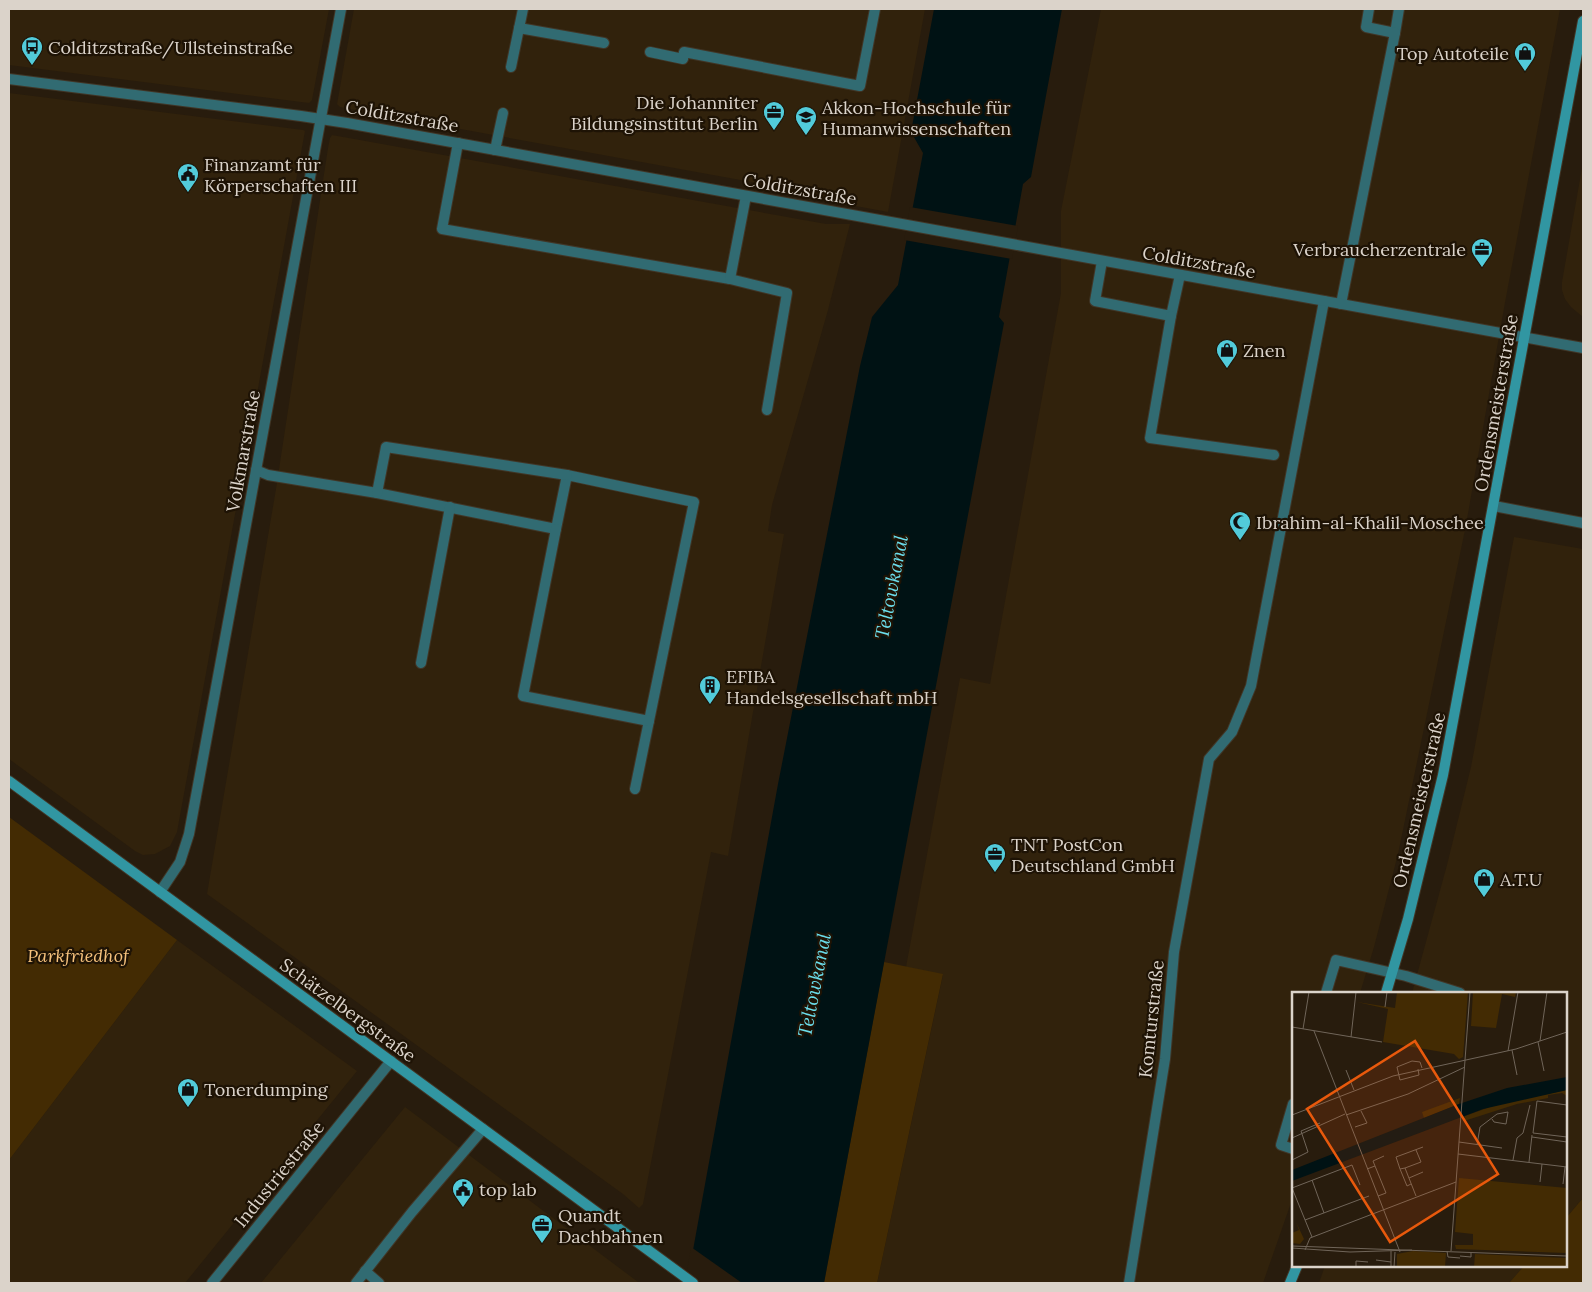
<svg xmlns="http://www.w3.org/2000/svg" width="1592" height="1292" font-family="Lora,serif">
<style>
.built{fill:#31220c}
.green{fill:#432b03}
.water{fill:#001214}
.pier{fill:#281c0d}
.lines{fill:none;stroke-linecap:round;stroke-linejoin:round}
.lane-casing{stroke:#413627;stroke-width:12}
.street-casing{stroke:#413627;stroke-width:12}
.secondary-casing{stroke:#413627;stroke-width:12}
.lane{stroke:#316b72;stroke-width:10}
.street{stroke:#316b72;stroke-width:10}
.secondary{stroke:#3196a2;stroke-width:10}
.labels{text-anchor:middle;dominant-baseline:central;stroke-width:4.5;stroke-linejoin:round;paint-order:stroke}
.poi-label{font-size:18px;fill:#dbd3ca;stroke:#1e1305;text-anchor:start}
.street-label{font-size:18px;fill:#dbd3ca;stroke:#1e1305}
.park-label{font-size:18px;font-style:italic;fill:#f5c17c;stroke:#1e1305}
.water-label{font-size:19px;font-style:italic;fill:#6bddeb;stroke:#1e1305}
.inset-road{fill:none;stroke:#706559;stroke-width:1}
.view{fill:#e8590c;fill-opacity:0.15;stroke:#e8590c;stroke-width:2.5}
.inset-edge{fill:none;stroke:#dbd3ca;stroke-width:2.5}
</style>
<rect width="100%" height="100%" fill="#281c0d"/>
<g class="built">
<path d="M 9,9 L 329,9 L 312,100 L 309,103 L 9,65 Z"/>
<path d="M 354,9 L 925,9 L 888,212 L 845,204 L 817,194 L 340,107 L 337,104 Z"/>
<path d="M 1101,9 L 1560,9 L 1504,308 L 1466,525 L 1398,854 L 1374,947 L 1360,993 L 1293,993 L 1293,1197 L 1263,1283 L 877,1283 L 943,975 L 906,967 L 960,678 L 990,684 L 1061,293 L 1061,211 Z"/>
<path d="M 9,93 L 303,130 L 305,131 L 177,832 L 170,846 L 155,854 L 143,855 L 135,851 L 9,759 Z"/>
<path d="M 332,135 L 826,224 L 850,224 L 828,310 L 772,505 L 768,531 L 784,534 L 728,856 L 711,852 L 643,1204 L 639,1208 L 623,1194 L 207,894 L 276,489 L 328,148 L 330,138 Z"/>
<path d="M 1583,162 L 1583,317 L 1571,307 L 1565,299 L 1562,290 L 1562,282 Z"/>
<path d="M 1514,537 L 1583,549 L 1583,1198 L 1566,1218 L 1566,993 L 1412,993 L 1447,865 L 1471,767 Z"/>
<path d="M 177,940 L 357,1071 L 185,1283 L 9,1283 L 9,1160 Z"/>
<path d="M 405,1107 L 638,1282 L 638,1283 L 261,1283 Z"/>
<path d="M 1325,1266 L 1524,1266 L 1509,1283 L 1319,1283 Z"/>
</g>
<g class="green">
<path d="M 9,817 L 177,940 L 9,1160 Z"/>
<path d="M 884,962 L 943,974 L 877,1283 L 824,1283 Z"/>
<path d="M 1583,1198 L 1583,1283 L 1509,1283 L 1524,1266 L 1566,1266 L 1566,1218 Z"/>
</g>
<path class="water" d="M 934,9 L 1062,9 L 1031,177 L 1023,184 L 999,317 L 1004,323 L 824,1283 L 687,1283 L 778,784 L 860,366 L 872,317 L 898,285 L 923,153 L 911,132 Z"/>
<g class="pier">
<path d="M 910,207 L 1018,226 L 1012,259 L 904,240 Z"/>
<path d="M 691,1247 L 742,1283 L 685,1283 Z"/>
</g>
<g class="lines">
<g class="lane-casing">
<g id="lane">
<path d="M 519,28 L 604,43"/>
<path d="M 1395,33 L 1399,9"/>
<path d="M 650,52 L 683,59 L 684,52 L 860,86 L 875,9"/>
<path d="M 511,67 L 523,9"/>
<path d="M 458,143 L 442,229 L 730,279"/>
<path d="M 495,150 L 503,113"/>
<path d="M 746,196 L 730,279 L 787,293 L 767,410"/>
<path d="M 1102,261 L 1095,301 L 1171,316 L 1180,275"/>
<path d="M 1341,304 L 1395,33 L 1366,27 L 1369,9"/>
<path d="M 1171,316 L 1150,438 L 1274,455"/>
<path d="M 256,470 L 268,475 L 377,493 L 556,529 L 567,475 L 694,502 L 635,789"/>
<path d="M 377,493 L 386,447 L 567,475"/>
<path d="M 1494,506 L 1583,523"/>
<path d="M 556,529 L 523,696 L 649,721"/>
<path d="M 421,663 L 450,507"/>
<path d="M 1326,993 L 1336,960 L 1406,976 L 1460,993"/>
<path d="M 1293,1104 L 1281,1145 L 1293,1149"/>
<path d="M 365,1271 L 379,1283"/>
<path d="M 356,1283 L 412,1212 L 483,1129"/>
<path d="M 1129,1283 L 1165,1059 L 1174,952 L 1209,759 L 1232,732 L 1251,686 L 1324,301"/>
</g>
</g>
<g class="street-casing">
<g id="street">
<path d="M 9,79 L 301,116 L 347,123 L 1583,348"/>
<path d="M 160,892 L 180,862 L 189,834 L 341,9"/>
<path d="M 212,1283 L 391,1061"/>
</g>
</g>
<g class="secondary-casing">
<g id="secondary">
<path d="M 9,781 L 693,1283"/>
<path d="M 1386,993 L 1408,919 L 1443,775 L 1583,21"/>
<path d="M 1290,1283 L 1297,1266"/>
</g>
</g>
<use href="#lane" class="lane"/>
<use href="#street" class="street"/>
<use href="#secondary" class="secondary"/>
</g>
<defs>
<g id="bus-pin" transform="scale(1.125)"><path d="M0 17L-7.5 6A9.5 9.5 0 1 1 7.5 6Z" fill="#52cbda" stroke="#1e1305"/><path d="M-5-6H5V4H4V6H2V4H-2V6H-4V4H-5ZM-3.5-4V0h7V-4ZM-3.5 1.2v1.5H-2V1.2ZM2 1.2v1.5H3.5V1.2Z" fill="#111"/></g>
<g id="shop-pin" transform="scale(1.125)"><path d="M0 17L-7.5 6A9.5 9.5 0 1 1 7.5 6Z" fill="#52cbda" stroke="#1e1305"/><path d="M-5-2.5h2.3a2.7 3.5 0 0 1 5.4 0H5L5.5 6h-11ZM-1.5-2.5h3a1.5 2.3 0 0 0-3 0Z" fill="#111"/></g>
<g id="office-pin" transform="scale(1.125)"><path d="M0 17L-7.5 6A9.5 9.5 0 1 1 7.5 6Z" fill="#52cbda" stroke="#1e1305"/><path d="M-6-3h4V-5.5h4V-3h4V5H-6ZM-1-4.5V-3h2v-1.5ZM-6 0V1H6V0Z" fill="#111"/></g>
<g id="university-pin" transform="scale(1.125)"><path d="M0 17L-7.5 6A9.5 9.5 0 1 1 7.5 6Z" fill="#52cbda" stroke="#1e1305"/><path d="M0-5L7-2L0 1L-7-2ZM-4 1L0 2.5L4 1V4Q0 6-4 4Z" fill="#111"/></g>
<g id="civic-pin" transform="scale(1.125)"><path d="M0 17L-7.5 6A9.5 9.5 0 1 1 7.5 6Z" fill="#52cbda" stroke="#1e1305"/><path d="M-.6-6.5H3V-4.5H.6V-3L4-1V1h2V6H-6V1h2V-1L-.6-3ZM-1.2 2.5V6h2.4V2.5Z" fill="#111"/></g>
<g id="mosque-pin" transform="scale(1.125)"><path d="M0 17L-7.5 6A9.5 9.5 0 1 1 7.5 6Z" fill="#52cbda" stroke="#1e1305"/><path d="M3.5-4.9A6 6 0 1 0 3.5 4.9A5 5 0 1 1 3.5-4.9Z" fill="#111"/></g>
<g id="building-pin" transform="scale(1.125)"><path d="M0 17L-7.5 6A9.5 9.5 0 1 1 7.5 6Z" fill="#52cbda" stroke="#1e1305"/><path d="M-4-6H4V6H1V3H-1V6H-4ZM-2.5-4.3h1.7v1.8h-1.7ZM.8-4.3h1.7v1.8H.8ZM-2.5-1h1.7V.8h-1.7ZM.8-1h1.7V.8H.8Z" fill="#111"/></g>
</defs>
<g fill-rule="evenodd">
<use href="#bus-pin" x="32" y="47"/>
<use href="#shop-pin" x="1525" y="53"/>
<use href="#office-pin" x="774" y="112"/>
<use href="#university-pin" x="806" y="117"/>
<use href="#civic-pin" x="188" y="174"/>
<use href="#office-pin" x="1482" y="249"/>
<use href="#shop-pin" x="1227" y="350"/>
<use href="#mosque-pin" x="1240" y="522"/>
<use href="#building-pin" x="710" y="686"/>
<use href="#office-pin" x="995" y="854"/>
<use href="#shop-pin" x="1484" y="879"/>
<use href="#shop-pin" x="188" y="1089"/>
<use href="#civic-pin" x="463" y="1189"/>
<use href="#office-pin" x="542" y="1225"/>
</g>
<g class="labels">
<g class="poi-label">
<text x="48" y="47">Colditzstraße/Ullsteinstraße</text>
<text x="1509" y="53" text-anchor="end">Top Autoteile</text>
<text x="758" y="102" text-anchor="end">Die Johanniter<tspan x="758" dy="21">Bildungsinstitut Berlin</tspan></text>
<text x="822" y="107">Akkon-Hochschule für<tspan x="822" dy="21">Humanwissenschaften</tspan></text>
<text x="204" y="164">Finanzamt für<tspan x="204" dy="21">Körperschaften III</tspan></text>
<text x="1466" y="249" text-anchor="end">Verbraucherzentrale</text>
<text x="1243" y="350">Znen</text>
<text x="1256" y="522">Ibrahim-al-Khalil-Moschee</text>
<text x="726" y="676">EFIBA<tspan x="726" dy="21">Handelsgesellschaft mbH</tspan></text>
<text x="1011" y="844">TNT PostCon<tspan x="1011" dy="21">Deutschland GmbH</tspan></text>
<text x="1500" y="879">A.T.U</text>
<text x="204" y="1089">Tonerdumping</text>
<text x="479" y="1189">top lab</text>
<text x="558" y="1215">Quandt<tspan x="558" dy="21">Dachbahnen</tspan></text>
</g>
<g class="street-label">
<text transform="translate(402 116) rotate(10)">Colditzstraße</text>
<text transform="translate(800 189) rotate(10)">Colditzstraße</text>
<text transform="translate(1199 262) rotate(10)">Colditzstraße</text>
<text transform="translate(1496 403) rotate(-80)">Ordensmeisterstraße</text>
<text transform="translate(243 451) rotate(-80)">Volkmarstraße</text>
<text transform="translate(1419 800) rotate(-77)">Ordensmeisterstraße</text>
<text transform="translate(348 1010) rotate(36)">Schätzelbergstraße</text>
<text transform="translate(1151 1019) rotate(-84)">Komturstraße</text>
<text transform="translate(279 1174) rotate(-51)">Industriestraße</text>
</g>
<g class="park-label">
<text x="78" y="955">Parkfriedhof</text>
</g>
<g class="water-label">
<text transform="translate(891 587) rotate(-79)">Teltowkanal</text>
<text transform="translate(814 985) rotate(-79)">Teltowkanal</text>
</g>
</g>
<g transform="translate(1292 992)">
<rect width="275" height="275" fill="#281c0d"/>
<path d="M 105,0 L 176,0 L 171,65 L 167,67 L 162,62 L 91,50 L 96,17 L 65,10 L 103,16 ZM 181,0 L 224,0 L 223,5 L 210,2 L 204,36 L 179,34 ZM 275,98 L 275,104 L 270,101 L 256,103 L 256,106 L 225,112 L 172,129 L 173,124 L 209,111 ZM 168,106 L 167,112 L 132,126 L 130,120 ZM 167,186 L 275,196 L 275,261 L 164,257 L 163,253 L 181,253 L 181,242 L 163,240 ZM 4,230 L 12,247 L 8,252 L 0,251 L 0,241 L 7,238 ZM 121,259 L 154,261 L 153,275 L 105,275 L 105,262 ZM 183,262 L 275,266 L 275,275 L 182,275 Z" fill="#432b03"/>
<path d="M 275,85 L 275,98 L 191,117 L 0,189 L 0,178 L 167,112 L 215,96 Z" fill="#001214"/>
<path class="inset-road" d="M 93,15 L 95,0M 0,35 L 90,50M 11,37 L 17,0M 22,39 L 108,260M 59,45 L 64,0M 248,49 L 255,0M 246,50 L 252,79M 220,58 L 225,83M 216,59 L 226,0M 126,77 L 127,83 L 108,88 L 105,75 L 120,69 L 128,70 L 130,76M 54,78 L 62,98M 275,113 L 245,109 L 241,141 L 275,145M 0,123 L 101,84 L 224,57 L 275,40M 54,123 L 116,102 L 173,75M 63,135 L 75,131 L 69,119M 240,145 L 275,150M 0,146 L 53,122M 167,150 L 210,156M 185,153 L 188,135 L 205,122 L 216,120 L 214,132 L 202,130 L 200,127M 166,162 L 275,175M 0,168 L 16,160 L 9,139 L 28,131M 221,168 L 225,146 L 231,141 L 238,113M 237,170 L 240,143M 83,174 L 94,201 L 86,204M 113,176 L 129,170 L 124,158M 75,177 L 83,174 L 81,169 L 92,164M 108,177 L 115,194 L 119,192M 117,186 L 131,180M 20,188 L 32,221M 248,190 L 250,172M 271,192 L 273,175M 0,196 L 60,173 L 68,193M 0,196 L 20,245M 124,204 L 113,176 L 108,177 L 104,165 L 131,155M 13,228 L 77,204M 0,254 L 275,264M 0,256 L 58,260 L 120,258M 13,258 L 18,246 L 164,190M 155,259 L 156,265 L 168,266M 159,259 L 178,0M 168,264 L 179,265 L 179,260M 84,268 L 99,270M 64,275 L 64,269 L 76,270M 99,275 L 99,259M 102,275 L 103,260"/>
<path class="view" d="M 123,49 L 206,182 L 98,250 L 15,117 Z"/>
<rect width="275" height="275" class="inset-edge"/>
</g>
<rect width="1592" height="1292" fill="none" stroke="#dbd3ca" stroke-width="20"/>
</svg>
